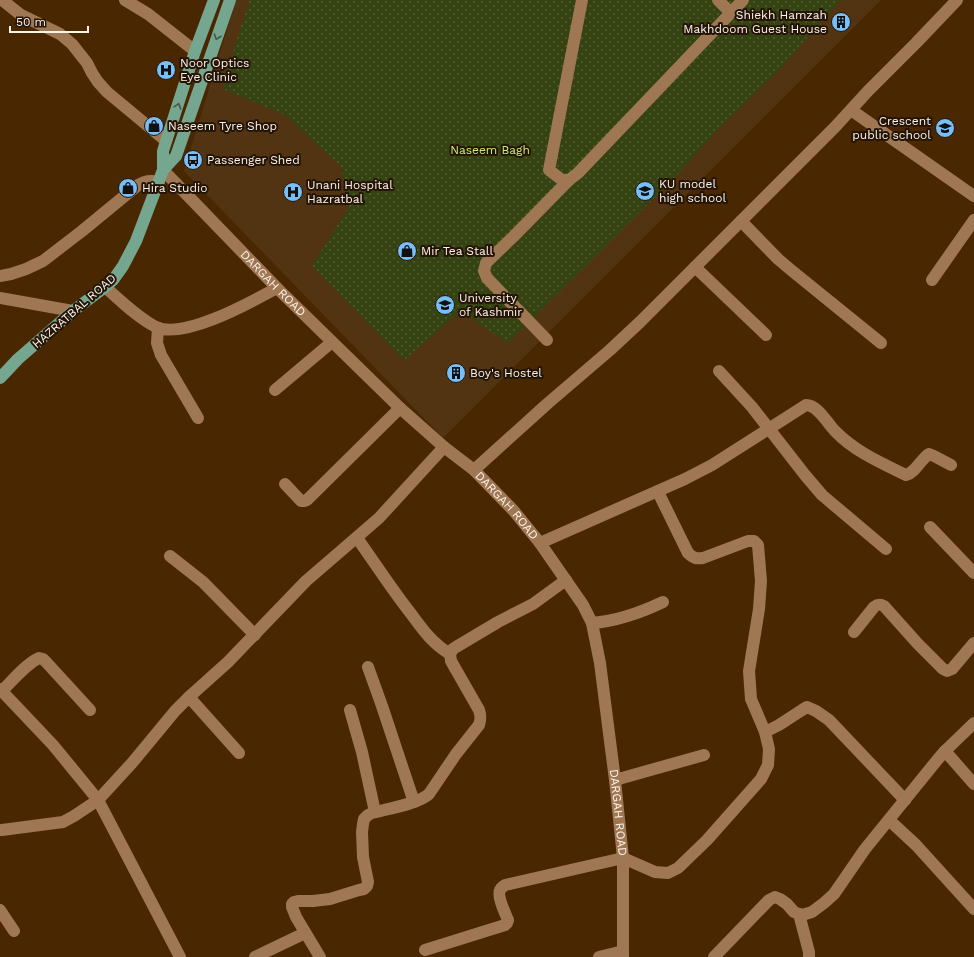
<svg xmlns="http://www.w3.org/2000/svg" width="974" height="957" font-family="'Work Sans',sans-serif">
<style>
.built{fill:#523413}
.park{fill:url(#park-dots)}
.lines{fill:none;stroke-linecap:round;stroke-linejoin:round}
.minor{stroke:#9f7753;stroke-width:12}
.major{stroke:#75a68f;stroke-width:12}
.oneway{stroke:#485644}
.labels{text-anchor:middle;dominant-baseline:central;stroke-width:4;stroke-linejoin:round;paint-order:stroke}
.poi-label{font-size:12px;fill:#fcf3eb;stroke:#241406;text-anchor:start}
.park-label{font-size:12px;fill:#c9ee74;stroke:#241406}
.street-label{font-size:12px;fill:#fcf3eb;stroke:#241406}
</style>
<defs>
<pattern id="park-dots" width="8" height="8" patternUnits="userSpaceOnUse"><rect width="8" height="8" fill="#354211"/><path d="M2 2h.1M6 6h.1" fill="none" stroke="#535e34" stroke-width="1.8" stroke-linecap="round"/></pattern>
</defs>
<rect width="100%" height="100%" fill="#492700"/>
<path class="built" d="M 236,0 L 881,0 L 443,438 L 184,171 Z"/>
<path class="park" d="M 250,0 L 841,0 L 810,34 L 782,67 L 720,127 L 678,174 L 508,343 L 461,311 L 404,360 L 312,266 L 348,208 L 341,166 L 285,115 L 223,89 L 238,36 Z"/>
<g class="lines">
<g class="minor">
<path d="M 2,0 L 21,15 L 60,34 L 72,44 L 87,63 L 92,73 L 98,82 L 107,92 L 166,141"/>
<path d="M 125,0 L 148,14 L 195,51"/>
<path d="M 582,0 L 549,170 L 562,180 L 569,180 L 578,173 L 743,0"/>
<path d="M 718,0 L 730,12"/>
<path d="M 851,110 L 974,196"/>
<path id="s1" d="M 163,170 L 277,288 L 400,408 L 444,447 L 474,470 L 513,510 L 540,543 L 583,605 L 592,623 L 600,663 L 615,780 L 623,858 L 623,957"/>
<path d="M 741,221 L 778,259 L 791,270 L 881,343"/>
<path d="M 695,267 L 766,335"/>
<path d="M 0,276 L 11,274 L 26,269 L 43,261 L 82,231 L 138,185 C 145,181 150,180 159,182"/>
<path d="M 932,280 L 974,220"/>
<path d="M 105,287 C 120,300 138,318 156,327 C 184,340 251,302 277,288"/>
<path d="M 0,298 L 73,311"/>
<path d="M 158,328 L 157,343 L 161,355 L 198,418"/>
<path d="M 547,340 L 487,278 L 484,271 L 486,263 L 514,236 L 569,180"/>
<path d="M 719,371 L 752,407 L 805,475 L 822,495 L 886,549"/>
<path d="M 275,390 L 332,342"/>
<path d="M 474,470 L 547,404 L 610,350 L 640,322 L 835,127 L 868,91 L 916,43 L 957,0"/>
<path d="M 285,484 L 301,501 L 304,501 L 307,500 L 400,408"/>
<path d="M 930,527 L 974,573"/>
<path d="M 540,543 L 685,479 L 712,465 L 806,405 C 818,405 827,423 835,431 C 854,451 881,463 906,475 C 916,472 920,460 929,454 L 934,456 L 951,465"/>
<path d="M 170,556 L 203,582 L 255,635"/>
<path d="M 592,623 C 617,621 640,613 663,602"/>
<path d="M 854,632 L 874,607 C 878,604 880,604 884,606 L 918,644 L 943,669 L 947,671 L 952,669 L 974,643"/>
<path d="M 450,654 L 453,649 L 456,647 L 498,622 L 533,604 L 566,580"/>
<path d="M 368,667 L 382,706 L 414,802"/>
<path d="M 0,689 L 53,745 L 98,800 L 180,957"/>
<path d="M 2,691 C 12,681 26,664 39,658 L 43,659 L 47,663 L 90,710"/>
<path d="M 189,697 L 239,753"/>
<path d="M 350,710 L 362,752 L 375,812"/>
<path d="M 765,732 L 779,725 L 802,710 L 807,707 L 816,711 L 829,720 L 905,800"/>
<path d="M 945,751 L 974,784"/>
<path d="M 615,780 L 704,755"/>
<path d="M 889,820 L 916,845 L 974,909"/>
<path d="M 2,830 L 63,822 L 74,816 L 98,800 L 132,763 L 175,711 L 189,697 L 228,662 L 306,581 L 379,518 L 444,447"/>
<path d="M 0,910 L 14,931"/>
<path d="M 799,914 L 809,952 L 809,957"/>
<path d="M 425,950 L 505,925 L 507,923 L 508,920 C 505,913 497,896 500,890 C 501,887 503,887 505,885 L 623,858 L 655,872 L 668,873 L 678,868 L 707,840 L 761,779 L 768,765 L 769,749 L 765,732 L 751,699 L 749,671 L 759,609 L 761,581 L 758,545 L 754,541 L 748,541 L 703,558 C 696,559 693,558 688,553 L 658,492"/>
<path d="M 255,957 L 305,933"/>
<path d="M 320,957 L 296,917 L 292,907 L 292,904 L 294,902 L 298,901 L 313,901 L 330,899 L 359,890 L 364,889 L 367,886 L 368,882 L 363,857 L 362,832 L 363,824 L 364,819 L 368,815 L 372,813 C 387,809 418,804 429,794 L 456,754 L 479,725 C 481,719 481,716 479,710 L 451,661 L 450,654 C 433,644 423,630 412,615 C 392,590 375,563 357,538"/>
<path d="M 599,957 L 623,951"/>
<path d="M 714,957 L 769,900 L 775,897 L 780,899 L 787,904 L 794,912 L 799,914 L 802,915 L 812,912 L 824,903 L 834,894 L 865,849 L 938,759 L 945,751 L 974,723"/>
</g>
<g class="major">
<path d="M 163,170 L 163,151 L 195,51 L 214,0"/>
<path d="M 0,378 L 18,359 L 73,311 L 105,287 L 113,280 L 123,266 L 136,241 L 163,170 L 176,156 L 230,0"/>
</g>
</g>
<defs><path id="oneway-chevron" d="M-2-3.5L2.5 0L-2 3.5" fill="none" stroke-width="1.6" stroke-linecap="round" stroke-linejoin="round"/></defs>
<g class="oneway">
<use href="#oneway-chevron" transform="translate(217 37) rotate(109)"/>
<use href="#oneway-chevron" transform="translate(178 106) rotate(-72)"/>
</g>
<defs>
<g id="building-disc" transform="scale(1)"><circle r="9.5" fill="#78bff7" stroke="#241406"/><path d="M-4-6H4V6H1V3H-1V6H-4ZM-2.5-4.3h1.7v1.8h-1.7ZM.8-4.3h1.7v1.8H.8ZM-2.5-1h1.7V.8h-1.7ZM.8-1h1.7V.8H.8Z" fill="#111"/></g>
<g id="hospital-disc" transform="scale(1)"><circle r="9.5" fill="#78bff7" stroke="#241406"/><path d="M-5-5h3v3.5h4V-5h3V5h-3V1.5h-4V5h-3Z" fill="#111"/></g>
<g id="shop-disc" transform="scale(1)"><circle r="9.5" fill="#78bff7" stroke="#241406"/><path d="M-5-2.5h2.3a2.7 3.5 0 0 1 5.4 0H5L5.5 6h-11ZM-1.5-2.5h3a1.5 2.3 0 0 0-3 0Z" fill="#111"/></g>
<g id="school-disc" transform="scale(1)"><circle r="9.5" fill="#78bff7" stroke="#241406"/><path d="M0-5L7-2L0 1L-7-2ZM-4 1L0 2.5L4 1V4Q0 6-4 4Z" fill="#111"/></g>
<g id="bus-disc" transform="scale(1)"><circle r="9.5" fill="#78bff7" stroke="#241406"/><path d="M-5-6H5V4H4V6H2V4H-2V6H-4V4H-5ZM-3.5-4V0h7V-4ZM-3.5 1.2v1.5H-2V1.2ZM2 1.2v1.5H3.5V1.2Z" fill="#111"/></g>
<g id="university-disc" transform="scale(1)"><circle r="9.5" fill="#78bff7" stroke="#241406"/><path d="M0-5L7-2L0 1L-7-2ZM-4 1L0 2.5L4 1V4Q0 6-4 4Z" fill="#111"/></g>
</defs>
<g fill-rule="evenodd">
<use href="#building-disc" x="841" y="22"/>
<use href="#hospital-disc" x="166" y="70"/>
<use href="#shop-disc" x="154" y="126"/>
<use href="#school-disc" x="945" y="128"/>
<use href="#bus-disc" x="193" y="160"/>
<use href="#shop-disc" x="128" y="188"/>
<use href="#school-disc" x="645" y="191"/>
<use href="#hospital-disc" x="293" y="192"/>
<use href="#shop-disc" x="407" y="251"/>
<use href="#university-disc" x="445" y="305"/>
<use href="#building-disc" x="456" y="373"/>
</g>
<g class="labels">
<g class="poi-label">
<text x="827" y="15" text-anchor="end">Shiekh Hamzah<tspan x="827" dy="14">Makhdoom Guest House</tspan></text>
<text x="180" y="63">Noor Optics<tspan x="180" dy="14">Eye Clinic</tspan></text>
<text x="931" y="121" text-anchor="end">Crescent<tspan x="931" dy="14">public school</tspan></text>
<text x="168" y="126">Naseem Tyre Shop</text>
<text x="207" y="160">Passenger Shed</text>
<text x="659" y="184">KU model<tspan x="659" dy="14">high school</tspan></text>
<text x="307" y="185">Unani Hospital<tspan x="307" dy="14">Hazratbal</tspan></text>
<text x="142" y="188">Hira Studio</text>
<text x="421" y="251">Mir Tea Stall</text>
<text x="459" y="298">University<tspan x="459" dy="14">of Kashmir</tspan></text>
<text x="470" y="373">Boy's Hostel</text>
</g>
<g class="park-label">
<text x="490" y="150">Naseem Bagh</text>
</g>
<g class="street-label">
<text stroke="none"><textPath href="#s1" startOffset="158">DARGAH ROAD</textPath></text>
<text transform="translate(74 311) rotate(-41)">HAZRATBAL ROAD</text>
<text stroke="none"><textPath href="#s1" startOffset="481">DARGAH ROAD</textPath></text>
<text stroke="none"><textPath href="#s1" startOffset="818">DARGAH ROAD</textPath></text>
</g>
</g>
<path d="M10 26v6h78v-6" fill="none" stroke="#fcf3eb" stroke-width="2"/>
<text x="16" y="26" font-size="12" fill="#fcf3eb" stroke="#241406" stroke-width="3" paint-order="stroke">50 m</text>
</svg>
